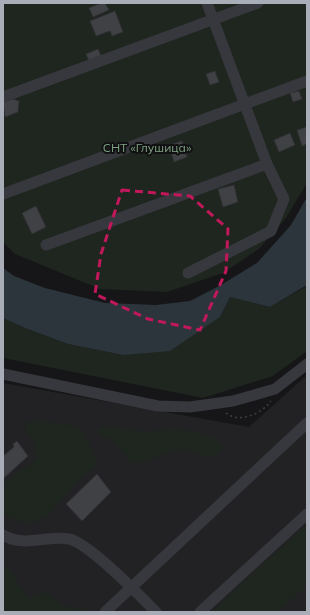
<svg xmlns="http://www.w3.org/2000/svg" width="310" height="615" font-family="Mulish,sans-serif">
<style>
.built{fill:#222225}
.green{fill:#1e261f}
.water{fill:#2c353c}
.building{fill:#404145;stroke:#303034}
.lines{fill:none;stroke-linecap:round;stroke-linejoin:round}
.path{stroke:#3d3f44;stroke-width:1.5;stroke-dasharray:2 3;stroke-linecap:butt}
.minor{stroke:#37383d;stroke-width:11}
.marked{fill:none;stroke:#c2185b;stroke-width:3;stroke-dasharray:8 5;stroke-linejoin:round}
.labels{text-anchor:middle;dominant-baseline:central;stroke-width:4;stroke-linejoin:round;paint-order:stroke}
.park-label{font-size:12px;fill:#7fa381;stroke:#111113}
</style>
<rect width="100%" height="100%" fill="#161618"/>
<path class="built" d="M 307,375 L 307,612 L 3,612 L 3,383 L 249,427 Z"/>
<g class="green">
<path d="M 3,3 L 307,3 L 307,183 L 286,218 L 259,249 L 223,273 L 167,292 L 100,289 L 15,254 L 3,242 Z"/>
<path d="M 307,286 L 307,351 L 273,376 L 203,398 L 3,358 L 3,318 L 25,328 L 68,344 L 123,355 L 220,317 L 230,297 L 270,307 Z"/>
<path d="M 36,420 L 75,426 L 83,431 L 99,465 L 81,478 L 48,516 L 29,524 L 10,518 L 3,512 L 3,484 L 36,459 L 33,438 L 25,433 L 26,423 Z"/>
<path d="M 106,426 L 147,432 L 168,429 L 193,431 L 215,438 L 223,445 L 219,454 C 200,461 195,448 180,450 C 162,452 149,464 131,463 L 111,439 L 101,437 L 97,428 Z"/>
<path d="M 307,524 L 307,586 L 278,612 L 211,612 Z"/>
<path d="M 3,563 L 11,571 L 28,598 L 47,592 L 63,606 L 87,610 L 85,612 L 3,612 Z"/>
</g>
<path class="water" d="M 307,197 L 307,285 L 270,307 L 230,297 L 220,317 L 170,351 L 123,355 L 68,344 L 25,328 L 3,318 L 3,268 L 14,276 L 45,288 L 105,303 L 156,305 L 190,301 L 221,285 L 257,263 L 291,225 Z"/>
<g class="building">
<path d="M 101,3 L 105,3 L 109,10 L 93,17 L 89,8 Z"/>
<path d="M 115,11 L 123,32 L 112,36 L 110,31 L 96,36 L 90,21 Z"/>
<path d="M 98,49 L 102,58 L 90,63 L 86,54 Z"/>
<path d="M 215,71 L 219,82 L 210,85 L 206,74 Z"/>
<path d="M 299,91 L 302,99 L 293,102 L 290,93 Z"/>
<path d="M 13,99 L 19,101 L 18,112 L 5,117 L 3,102 Z"/>
<path d="M 307,127 L 307,144 L 302,146 L 297,130 Z"/>
<path d="M 290,133 L 295,145 L 279,152 L 274,140 Z"/>
<path d="M 182,141 L 187,157 L 174,162 L 169,145 Z"/>
<path d="M 234,185 L 238,202 L 223,207 L 218,189 Z"/>
<path d="M 36,206 L 46,227 L 32,234 L 22,213 Z"/>
<path d="M 17,441 L 28,456 L 3,479 L 3,456 L 14,447 L 13,444 Z"/>
<path d="M 97,474 L 111,492 L 82,521 L 66,504 Z"/>
</g>
<g class="lines">
<path class="path" d="M 226,413 C 239,424 263,413 271,401"/>
<g class="minor">
<path d="M 3,97 L 258,3"/>
<path d="M 3,194 L 307,81"/>
<path d="M 46,245 L 267,164"/>
<path d="M 188,273 L 271,231 L 284,199 L 267,164 L 207,3"/>
<path d="M 3,374 L 158,406 L 190,407 L 233,401 L 275,389 L 307,364"/>
<path d="M 3,535 C 24,548 47,535 69,539 C 89,543 140,596 156,612"/>
<path d="M 105,612 L 307,423"/>
<path d="M 200,612 L 307,514"/>
</g>
</g>
<path class="marked" d="M 122,190 L 190,196 L 228,229 L 226,271 L 200,330 L 148,319 L 95,294 L 101,254 Z"/>
<g class="labels">
<g class="park-label">
<text x="147" y="147">СНТ «Глушица»</text>
</g>
</g>
<rect width="310" height="615" fill="none" stroke="#a8adb8" stroke-width="8"/>
</svg>
